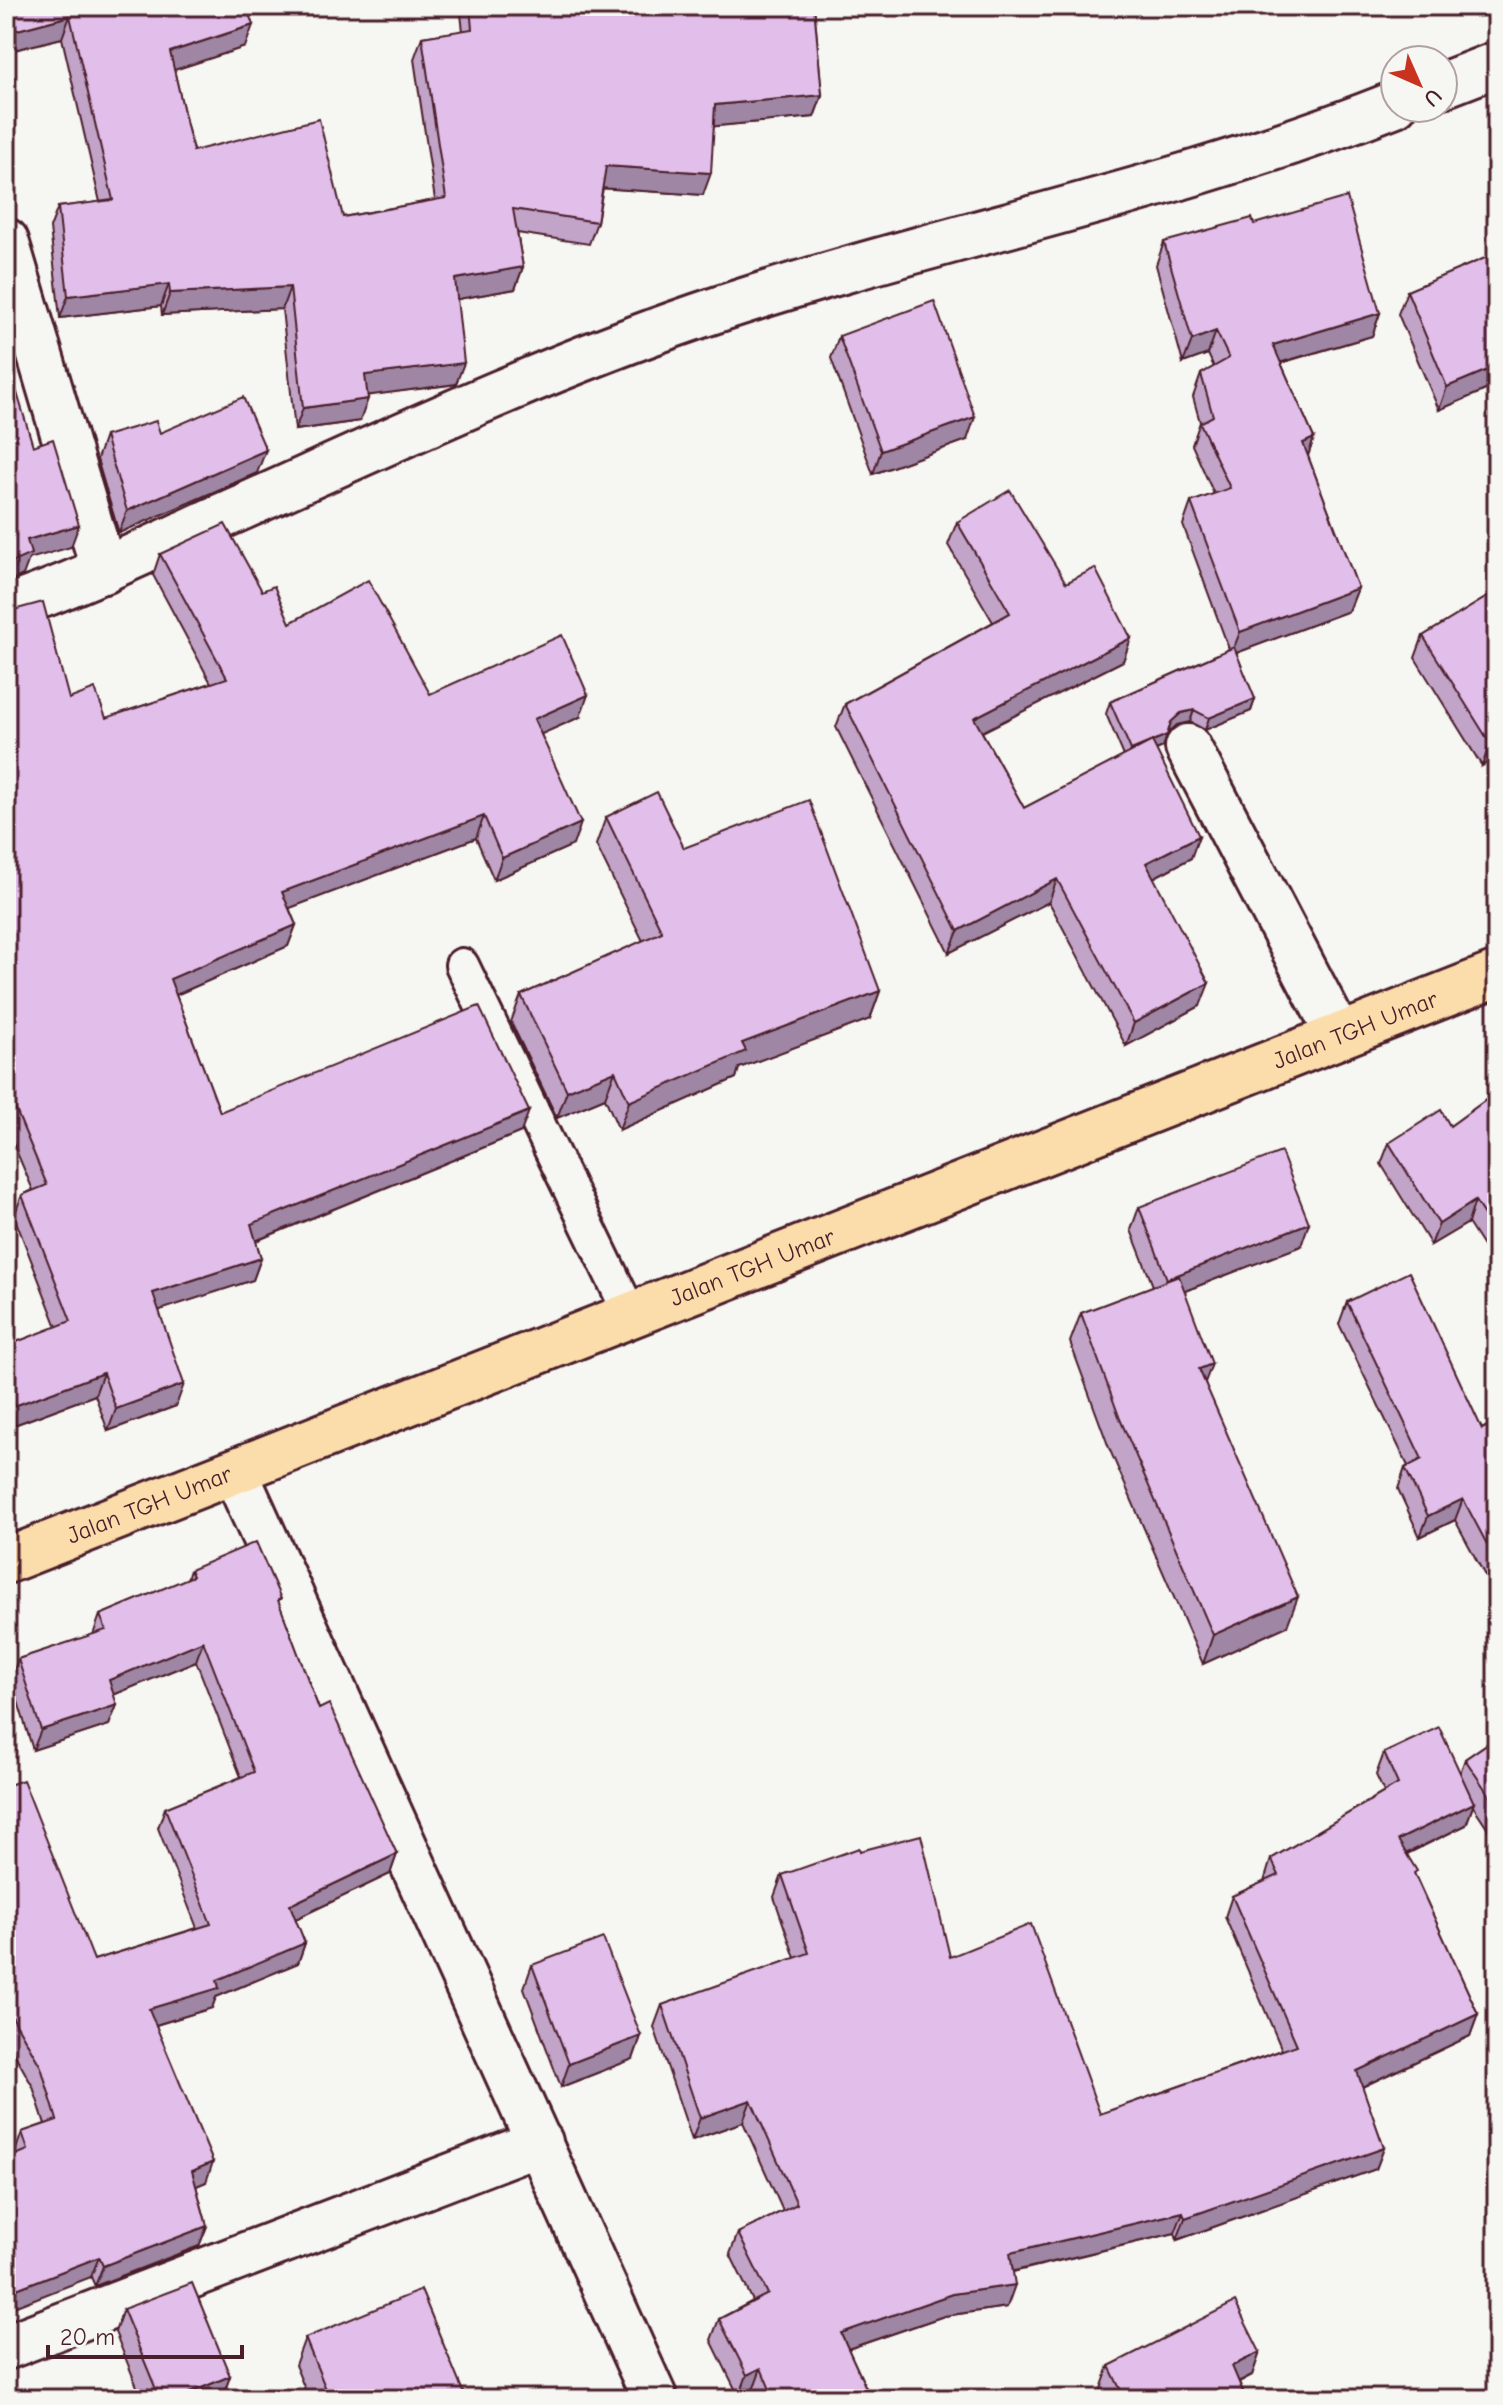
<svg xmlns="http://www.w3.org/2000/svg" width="1503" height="2405" font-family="'Comic Neue',sans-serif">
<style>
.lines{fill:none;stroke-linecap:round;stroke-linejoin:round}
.service-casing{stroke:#4a1f2b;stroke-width:38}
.minor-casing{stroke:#4a1f2b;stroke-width:50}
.primary-casing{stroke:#4a1f2b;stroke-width:50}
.service{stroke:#f6f6f2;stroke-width:32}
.minor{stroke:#f6f6f2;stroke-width:44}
.primary{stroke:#fbddab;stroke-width:44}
.wall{fill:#c2a4c9;stroke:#4a1f2b;stroke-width:2}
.shaded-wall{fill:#9e86a4;stroke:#4a1f2b;stroke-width:2}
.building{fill:#e2bfea;stroke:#4a1f2b;stroke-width:2}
.labels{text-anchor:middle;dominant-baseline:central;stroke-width:6;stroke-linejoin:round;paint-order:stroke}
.street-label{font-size:24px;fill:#4a1f2b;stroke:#f6f6f2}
</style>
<rect width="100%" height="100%" fill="#f6f6f2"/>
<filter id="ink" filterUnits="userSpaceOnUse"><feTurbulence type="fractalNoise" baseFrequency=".0125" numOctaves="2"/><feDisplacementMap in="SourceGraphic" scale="16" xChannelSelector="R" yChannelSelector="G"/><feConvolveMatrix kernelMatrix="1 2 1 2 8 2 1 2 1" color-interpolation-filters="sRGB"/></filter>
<g filter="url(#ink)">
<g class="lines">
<g class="service-casing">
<path id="service" d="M 462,965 L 631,1316"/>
</g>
<g class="minor-casing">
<g id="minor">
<path d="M 1443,85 L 1497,64"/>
<path d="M 6,241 L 104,571"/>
<path d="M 6,608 C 86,581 161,543 238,509 C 390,441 541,370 698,316 C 927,238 1169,194 1395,104"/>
<path d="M 1188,747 L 1339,1036"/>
<path d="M 235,1472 L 655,2399"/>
<path d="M 6,2347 L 540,2142"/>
</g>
</g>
<g class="primary-casing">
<g id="primary">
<path id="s1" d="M 6,1561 L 1497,974"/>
</g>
</g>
<use href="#service" class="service"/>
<use href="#minor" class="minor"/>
<use href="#primary" class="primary"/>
</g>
<g class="wall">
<path d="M 6,6 L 245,47 L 174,70 L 193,151 L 343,217 L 435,200 L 414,59 L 422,37 L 463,31 L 460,6 L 814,6 L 822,95 L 814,117 L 714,126 L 703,195 L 603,188 L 597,222 L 589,244 L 517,233 L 523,267 L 515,289 L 457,299 L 456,384 L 368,395 L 360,421 L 295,430 L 282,309 L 162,315 L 161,306 L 60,318 L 50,228 L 58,207 L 100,202 L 62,38 L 6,52 Z"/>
<path d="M 1254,224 L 1380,313 L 1372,336 L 1281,363 L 1314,438 L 1308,456 L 1358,588 L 1349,611 L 1236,653 L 1255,699 L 1251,711 L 1205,730 L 1190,722 L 1177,725 L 1168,733 L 1163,747 L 1156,750 L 1191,858 L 1153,878 L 1200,1006 L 1126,1046 L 1049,902 L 949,953 L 836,727 L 845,704 L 993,622 L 948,545 L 957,522 L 1066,583 L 1131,638 L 1123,661 L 982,732 L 1024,808 L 1124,756 L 1106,714 L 1110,702 L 1229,649 L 1183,525 L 1191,502 L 1214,494 L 1192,445 L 1200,422 L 1193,397 L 1201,374 L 1214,367 L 1208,354 L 1183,363 L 1156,265 L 1164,242 Z"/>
<path d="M 1497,253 L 1497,385 L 1439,410 L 1398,314 L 1407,291 Z"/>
<path d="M 839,336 L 967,440 L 873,474 L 831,358 Z"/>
<path d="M 160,433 L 257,473 L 119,533 L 97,459 L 105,436 Z"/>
<path d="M 160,554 L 262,591 L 290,623 L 430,694 L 580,717 L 541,734 L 573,845 L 494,880 L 476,838 L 289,908 L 296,925 L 288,946 L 176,995 L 220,1112 L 521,1132 L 256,1241 L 261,1258 L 253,1280 L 159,1310 L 176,1406 L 108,1431 L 95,1395 L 6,1428 L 6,1346 L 57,1327 L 14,1216 L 22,1195 L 33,1190 L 6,1127 L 6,609 L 69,699 L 106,718 L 211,683 L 153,575 Z"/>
<path d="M 1497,591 L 1497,756 L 1482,766 L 1415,658 L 1423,636 Z"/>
<path d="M 606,817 L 684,848 L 880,991 L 870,1019 L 739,1068 L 736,1078 L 619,1130 L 605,1098 L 557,1118 L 511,1022 L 521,995 L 643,941 L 596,845 Z"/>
<path d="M 1497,1092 L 1497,1268 L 1468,1223 L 1431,1245 L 1381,1164 L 1389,1143 L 1450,1126 Z"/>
<path d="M 1139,1207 L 1301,1246 L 1185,1291 L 1205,1383 L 1287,1626 L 1203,1664 L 1109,1448 L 1070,1342 L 1081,1313 L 1153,1286 L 1131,1230 Z"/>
<path d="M 1347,1302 L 1482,1429 L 1497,1421 L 1497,1598 L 1455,1520 L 1420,1537 L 1398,1489 L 1405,1468 L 1408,1466 L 1339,1324 Z"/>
<path d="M 190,1570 L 279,1604 L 319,1709 L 397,1854 L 390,1874 L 295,1919 L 305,1943 L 298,1963 L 216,1997 L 212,2008 L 156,2025 L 206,2182 L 196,2186 L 207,2226 L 199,2246 L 95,2286 L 91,2277 L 15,2152 L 22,2132 L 45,2124 L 33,2087 L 6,2039 L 6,1786 L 94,1960 L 197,1928 L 158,1828 L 165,1808 L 241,1777 L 196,1661 L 113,1695 L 117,1705 L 109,1725 L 33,1750 L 11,1679 L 18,1659 L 93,1635 L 100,1615 L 187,1579 Z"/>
<path d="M 1497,1737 L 1497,1824 L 1489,1830 L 1473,1806 L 1466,1825 L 1407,1854 L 1415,1876 L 1478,2014 L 1470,2036 L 1362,2087 L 1384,2148 L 1376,2169 L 1177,2240 L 1175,2233 L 1013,2272 L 1007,2307 L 944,2316 L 848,2349 L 871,2399 L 757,2399 L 753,2390 L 739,2397 L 711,2340 L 719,2319 L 753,2301 L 730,2254 L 738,2233 L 783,2211 L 743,2122 L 692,2140 L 654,2027 L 662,2005 L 795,1958 L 774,1897 L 782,1875 L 860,1851 L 950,1957 L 1100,2114 L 1282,2050 L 1225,1917 L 1232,1896 L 1264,1882 L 1271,1859 L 1384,1792 L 1376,1775 L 1384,1753 L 1460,1773 L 1465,1759 Z"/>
<path d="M 532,1965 L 641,2036 L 633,2059 L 561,2087 L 524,1988 Z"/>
<path d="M 123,2309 L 230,2376 L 222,2399 L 142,2399 L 115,2332 Z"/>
<path d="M 305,2338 L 466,2399 L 309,2399 L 295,2365 Z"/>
<path d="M 1260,2352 L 1252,2375 L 1239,2382 L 1246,2399 L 1106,2399 L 1101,2389 L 1109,2366 Z"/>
</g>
<g class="shaded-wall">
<path d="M 70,16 L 62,38 L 6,52 L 6,33 Z"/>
<path d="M 253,25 L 245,47 L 162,74 L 170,52 Z"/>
<path d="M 822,95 L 814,117 L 707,127 L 715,105 Z"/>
<path d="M 606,166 L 711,173 L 703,195 L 598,188 Z"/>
<path d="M 523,267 L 515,289 L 447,301 L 455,279 Z"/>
<path d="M 169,284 L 161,306 L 60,318 L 68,296 Z"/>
<path d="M 290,287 L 282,309 L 162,315 L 170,293 Z"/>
<path d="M 1380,313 L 1372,336 L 1265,367 L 1273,345 Z"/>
<path d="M 1216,331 L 1208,354 L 1183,363 L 1192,340 Z"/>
<path d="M 464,363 L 456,384 L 357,397 L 365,375 Z"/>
<path d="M 1497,366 L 1497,385 L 1439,410 L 1447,387 Z"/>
<path d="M 368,399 L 360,421 L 295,430 L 303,408 Z"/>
<path d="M 975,417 L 967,440 L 873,474 L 881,451 Z"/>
<path d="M 1314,438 L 1306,461 L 1303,443 Z"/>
<path d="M 266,450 L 257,473 L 119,533 L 127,511 Z"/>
<path d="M 79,525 L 71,547 L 29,559 L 23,575 L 6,583 L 6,565 L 27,540 Z"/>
<path d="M 1358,588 L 1349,611 L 1231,655 L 1240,632 Z"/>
<path d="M 1131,638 L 1123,661 L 966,740 L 974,718 Z"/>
<path d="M 588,695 L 580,717 L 526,741 L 534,719 Z"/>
<path d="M 1255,699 L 1251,711 L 1205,730 L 1209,718 Z"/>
<path d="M 1194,710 L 1190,722 L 1177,725 L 1167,734 L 1171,722 L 1181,713 Z"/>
<path d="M 1167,735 L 1163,747 L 1127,762 L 1131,750 Z"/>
<path d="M 1497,739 L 1497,756 L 1482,766 L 1490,743 Z"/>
<path d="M 484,816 L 476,838 L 274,914 L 282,892 Z"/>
<path d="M 581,823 L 573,845 L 494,880 L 502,858 Z"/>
<path d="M 1199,836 L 1191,858 L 1138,886 L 1146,863 Z"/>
<path d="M 1057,879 L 1049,902 L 949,953 L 958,931 Z"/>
<path d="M 296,925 L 288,946 L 162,1001 L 170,979 Z"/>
<path d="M 1209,983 L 1200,1006 L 1126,1046 L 1134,1023 Z"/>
<path d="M 880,991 L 870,1019 L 739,1068 L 736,1078 L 619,1130 L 629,1102 L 742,1043 Z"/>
<path d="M 615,1071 L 605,1098 L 557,1118 L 567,1091 Z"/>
<path d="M 529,1111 L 521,1132 L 243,1246 L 251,1224 Z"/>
<path d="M 1475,1201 L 1468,1223 L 1431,1245 L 1439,1224 Z"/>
<path d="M 1309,1223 L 1301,1246 L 1159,1301 L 1167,1279 Z"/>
<path d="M 261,1258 L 253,1280 L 145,1315 L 153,1293 Z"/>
<path d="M 1212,1364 L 1201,1393 L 1199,1369 Z"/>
<path d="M 103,1373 L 95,1395 L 6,1428 L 6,1409 Z"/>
<path d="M 184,1384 L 176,1406 L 108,1431 L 116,1409 Z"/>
<path d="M 1463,1499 L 1455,1520 L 1420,1537 L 1428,1516 Z"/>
<path d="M 1298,1597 L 1287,1626 L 1203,1664 L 1213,1635 Z"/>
<path d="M 203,1641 L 196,1661 L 101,1700 L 109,1680 Z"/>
<path d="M 117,1705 L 109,1725 L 33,1750 L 41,1730 Z"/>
<path d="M 1474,1803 L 1466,1825 L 1391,1861 L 1398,1840 Z"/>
<path d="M 1497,1807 L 1497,1824 L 1489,1830 Z"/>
<path d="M 397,1854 L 390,1874 L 283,1925 L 290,1905 Z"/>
<path d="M 305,1943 L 298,1963 L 216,1997 L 212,2008 L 142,2029 L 149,2009 L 217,1980 Z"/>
<path d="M 1478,2014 L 1470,2036 L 1349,2093 L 1357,2071 Z"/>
<path d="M 641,2036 L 633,2059 L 561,2087 L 569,2064 Z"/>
<path d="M 751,2100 L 743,2122 L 692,2140 L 700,2118 Z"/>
<path d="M 1384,2148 L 1376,2169 L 1177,2240 L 1185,2218 Z"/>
<path d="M 213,2162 L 206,2182 L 185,2191 L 192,2171 Z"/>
<path d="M 1183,2212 L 1175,2233 L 1002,2274 L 1010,2253 Z"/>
<path d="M 207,2226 L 199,2246 L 95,2286 L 103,2266 Z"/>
<path d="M 99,2257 L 91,2277 L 6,2310 L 6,2293 Z"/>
<path d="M 1015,2285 L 1007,2307 L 944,2316 L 833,2354 L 841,2333 L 952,2294 Z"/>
<path d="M 1260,2352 L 1252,2375 L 1224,2389 L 1232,2366 Z"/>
<path d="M 761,2368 L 753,2390 L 739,2397 L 747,2375 Z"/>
<path d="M 230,2376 L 222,2399 L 175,2399 Z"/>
</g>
<g class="building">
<path d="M 6,6 L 246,6 L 253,25 L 170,52 L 193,151 L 319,119 L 343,217 L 446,198 L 422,37 L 472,29 L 470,6 L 814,6 L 822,95 L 715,105 L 711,173 L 606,166 L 597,222 L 513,209 L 523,267 L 455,279 L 464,363 L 365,375 L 368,399 L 303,408 L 290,287 L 170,293 L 169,284 L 68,296 L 58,207 L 113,200 L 70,16 L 6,33 Z"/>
<path d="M 1347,197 L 1380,313 L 1273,345 L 1314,438 L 1303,443 L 1358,588 L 1240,632 L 1191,502 L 1230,488 L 1200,423 L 1213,416 L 1201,374 L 1229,358 L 1216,331 L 1192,340 L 1164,242 L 1252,218 L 1254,224 Z"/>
<path d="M 1497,253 L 1497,366 L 1447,387 L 1407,291 Z"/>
<path d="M 934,301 L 975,417 L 881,451 L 839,336 Z"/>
<path d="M 6,356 L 33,446 L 53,439 L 79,525 L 27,540 L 31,554 L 6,565 Z"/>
<path d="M 243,397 L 266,450 L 127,511 L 105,436 L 156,421 L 160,433 Z"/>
<path d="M 1010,490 L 1066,583 L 1095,568 L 1131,638 L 974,718 L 1024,808 L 1152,741 L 1199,836 L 1146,863 L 1209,983 L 1134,1023 L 1057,879 L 958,931 L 845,704 L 1010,613 L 957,522 Z"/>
<path d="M 225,524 L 262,591 L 274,586 L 290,623 L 368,580 L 430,694 L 562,635 L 588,695 L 534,719 L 581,823 L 502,858 L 484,816 L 282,892 L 296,925 L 170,979 L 220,1112 L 479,1006 L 529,1111 L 251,1224 L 261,1258 L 153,1293 L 184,1384 L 116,1409 L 103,1373 L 6,1409 L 6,1346 L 71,1321 L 22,1195 L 47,1185 L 6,1086 L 6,609 L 10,611 L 43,602 L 69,699 L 95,689 L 106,718 L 227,678 L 160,554 Z"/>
<path d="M 1497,591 L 1497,739 L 1490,743 L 1423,636 Z"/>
<path d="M 1234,647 L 1255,699 L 1209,718 L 1194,710 L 1181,713 L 1171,722 L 1167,735 L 1131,750 L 1110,702 Z"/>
<path d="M 657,792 L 684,848 L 809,800 L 880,991 L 742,1043 L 746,1051 L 629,1102 L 615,1071 L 567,1091 L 521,995 L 662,932 L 606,817 Z"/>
<path d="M 1497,1092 L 1497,1235 L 1475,1201 L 1439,1224 L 1389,1143 L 1441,1110 L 1450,1126 Z"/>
<path d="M 1281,1152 L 1309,1223 L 1167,1279 L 1139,1207 Z"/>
<path d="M 1409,1272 L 1482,1429 L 1497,1421 L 1497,1563 L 1463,1499 L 1428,1516 L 1405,1468 L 1422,1459 L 1347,1302 Z"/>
<path d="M 1179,1276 L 1212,1364 L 1199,1369 L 1298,1597 L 1213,1635 L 1120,1419 L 1081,1313 Z"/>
<path d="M 256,1542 L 281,1599 L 278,1600 L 319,1709 L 329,1704 L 397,1854 L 290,1905 L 305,1943 L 217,1980 L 219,1988 L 149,2009 L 213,2162 L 192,2171 L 207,2226 L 103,2266 L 99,2257 L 6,2293 L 6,2159 L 28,2150 L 22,2132 L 57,2120 L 41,2067 L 6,2006 L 6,1786 L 23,1780 L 94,1960 L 211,1924 L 165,1808 L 254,1772 L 203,1641 L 109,1680 L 117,1705 L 41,1730 L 18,1659 L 106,1630 L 100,1615 L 193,1576 L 190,1570 Z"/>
<path d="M 1439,1727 L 1474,1803 L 1398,1840 L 1417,1871 L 1414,1873 L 1478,2014 L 1357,2071 L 1384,2148 L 1185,2218 L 1183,2212 L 1010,2253 L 1015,2285 L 952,2294 L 841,2333 L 871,2399 L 774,2399 L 761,2368 L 747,2375 L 719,2319 L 768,2294 L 738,2233 L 797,2204 L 751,2100 L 700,2118 L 662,2005 L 809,1953 L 782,1875 L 859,1848 L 860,1851 L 921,1835 L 950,1957 L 1031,1924 L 1100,2114 L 1297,2045 L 1232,1896 L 1279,1875 L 1271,1859 L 1398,1784 L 1384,1753 Z"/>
<path d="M 1497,1737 L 1497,1807 L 1465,1759 Z"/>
<path d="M 603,1938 L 641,2036 L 569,2064 L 532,1965 Z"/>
<path d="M 192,2283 L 230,2376 L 175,2399 L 160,2399 L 123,2309 Z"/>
<path d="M 421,2290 L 466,2399 L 330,2399 L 305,2338 Z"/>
<path d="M 1235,2302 L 1260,2352 L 1232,2366 L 1246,2399 L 1125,2399 L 1109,2366 Z"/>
</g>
</g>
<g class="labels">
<g class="street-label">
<text stroke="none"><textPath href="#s1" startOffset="1450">Jalan TGH Umar</textPath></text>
<text stroke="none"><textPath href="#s1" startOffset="802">Jalan TGH Umar</textPath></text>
<text stroke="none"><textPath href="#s1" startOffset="154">Jalan TGH Umar</textPath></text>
</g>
</g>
<rect width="1503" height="2405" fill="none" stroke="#f6f6f2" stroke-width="32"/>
<rect x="16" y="16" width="1471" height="2373" fill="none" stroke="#4a1f2b" stroke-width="3" filter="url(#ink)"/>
<g transform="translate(1419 84) rotate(135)"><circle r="38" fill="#f6f6f2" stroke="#b1a0a2" stroke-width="2"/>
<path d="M0-6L14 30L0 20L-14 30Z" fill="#c8321e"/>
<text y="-12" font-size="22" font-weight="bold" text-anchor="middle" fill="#4a1f2b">U</text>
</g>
<path d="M48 2345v12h194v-12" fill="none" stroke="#4a1f2b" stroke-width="4"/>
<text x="60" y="2345" font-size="24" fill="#4a1f2b" stroke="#f6f6f2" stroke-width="6" paint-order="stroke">20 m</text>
</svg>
